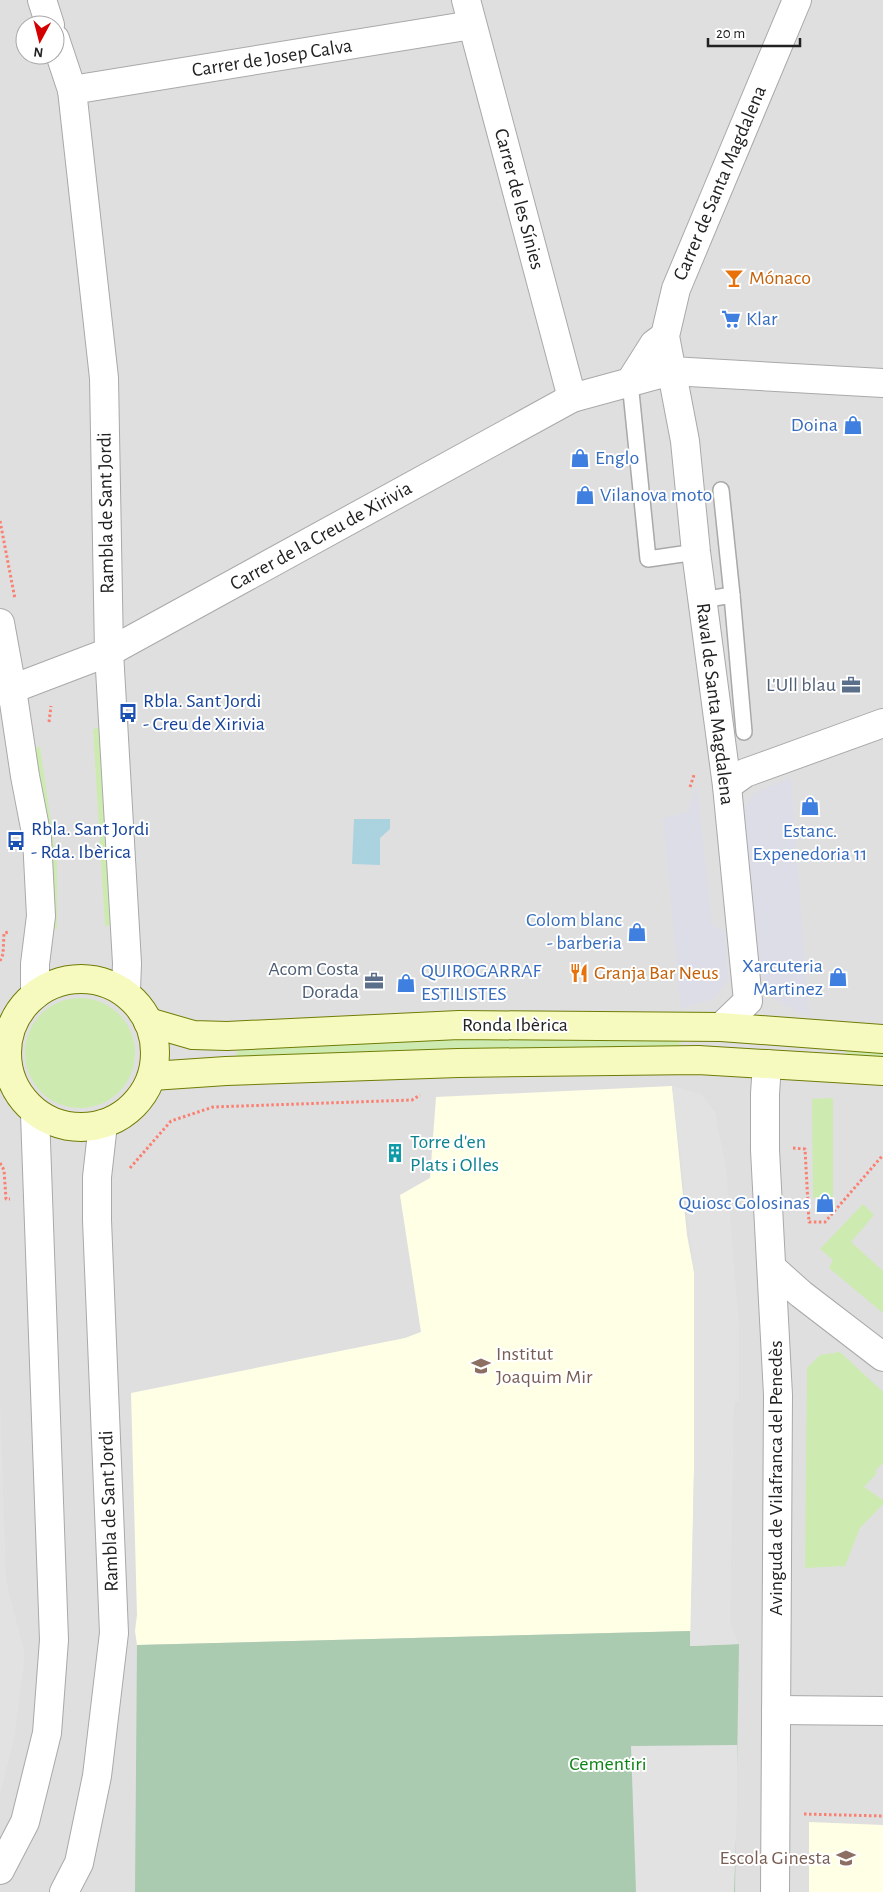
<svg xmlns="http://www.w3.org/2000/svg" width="883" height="1892" font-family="'Alegreya Sans',sans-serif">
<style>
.residential{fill:#e0dfdf;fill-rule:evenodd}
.education{fill:#ffffe5}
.grass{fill:#cdebb0}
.cemetery{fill:#aacbaf}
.parking{fill:#e2e2e2}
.plaza{fill:#dddde8}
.water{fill:#aad3df}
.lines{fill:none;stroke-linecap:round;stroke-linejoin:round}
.lane-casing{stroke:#a9a9a9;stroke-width:18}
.street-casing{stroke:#a9a9a9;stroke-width:30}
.secondary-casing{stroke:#707d05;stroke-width:30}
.path{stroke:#fa8072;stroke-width:3;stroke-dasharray:2.5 2.5;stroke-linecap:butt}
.lane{stroke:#fff;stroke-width:15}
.street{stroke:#fff;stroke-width:28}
.secondary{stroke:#f7fabf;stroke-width:28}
.labels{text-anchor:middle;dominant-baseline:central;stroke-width:4;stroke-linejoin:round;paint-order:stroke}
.street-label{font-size:20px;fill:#222;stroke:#fff}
.food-label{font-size:20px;fill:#c56008;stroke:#fff;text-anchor:start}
.shop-label{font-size:20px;fill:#366cbe;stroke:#fff;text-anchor:start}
.service-label{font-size:20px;fill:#4e5e75;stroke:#fff;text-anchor:end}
.transit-label{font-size:20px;fill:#164399;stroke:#fff;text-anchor:start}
.culture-label{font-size:20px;fill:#0d838f;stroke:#fff;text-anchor:start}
.education-label{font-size:20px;fill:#785e54;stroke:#fff;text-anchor:start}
.park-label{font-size:20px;fill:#0c8416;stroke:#fff}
</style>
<rect width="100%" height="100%" fill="#f2efe9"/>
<path class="residential" d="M 0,0 L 883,0 L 883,1892 L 0,1892 ZM 25,25 L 55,25 L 55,55 L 25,55 Z"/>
<g class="education">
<path d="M 672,1086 L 687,1235 L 694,1272 L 694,1470 L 691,1631 L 137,1645 L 135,1631 L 137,1615 L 131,1393 L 405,1338 L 421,1332 L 400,1195 L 430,1178 L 436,1097 Z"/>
<path d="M 809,1822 L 883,1825 L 883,1892 L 809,1892 Z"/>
</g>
<g class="grass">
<path d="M 101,727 L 112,925 L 105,926 L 93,729 Z"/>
<path d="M 40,747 L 57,864 L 57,929 L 51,928 L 32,748 Z"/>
<circle cx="80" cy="1053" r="55"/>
<path d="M 461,1039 L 680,1040 L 681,1051 L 236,1057 L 237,1051 L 293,1046 Z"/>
<path d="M 846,1050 L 883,1053 L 883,1062 L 845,1060 Z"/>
<path d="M 833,1098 L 833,1197 L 813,1198 L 812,1099 Z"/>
<path d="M 863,1204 L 874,1215 L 851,1242 L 883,1271 L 883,1313 L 829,1268 L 833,1260 L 820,1249 Z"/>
<path d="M 840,1352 L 883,1392 L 883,1463 L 875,1471 L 877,1473 L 864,1487 L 883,1500 L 883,1504 L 860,1528 L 845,1566 L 805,1568 L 807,1368 L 820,1355 Z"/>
</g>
<path class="cemetery" d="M 690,1631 L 690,1646 L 739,1644 L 735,1892 L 135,1892 L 137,1645 Z"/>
<g class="parking">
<path d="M 672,1086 L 701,1094 L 715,1112 L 726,1168 L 739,1326 L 739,1401 L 734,1401 L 730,1623 L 739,1644 L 690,1646 L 694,1470 L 694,1272 Z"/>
<path d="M 0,1398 L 6,1580 L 25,1655 L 15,1733 L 0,1795 Z"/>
<path d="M 737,1745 L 737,1812 L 734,1892 L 636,1892 L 631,1746 Z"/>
</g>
<g class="plaza">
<path d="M 791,777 L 805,963 L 810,1018 L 774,999 L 761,973 L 744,809 L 753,794 Z"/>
<path d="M 697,785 L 712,925 L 725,931 L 728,980 L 713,999 L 681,1009 L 663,818 L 687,812 Z"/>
</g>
<path class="water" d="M 354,819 L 390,819 L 390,829 L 380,838 L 380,865 L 352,864 Z"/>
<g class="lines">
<g class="lane-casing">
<g id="lane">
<path d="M 630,382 L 648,559 L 696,552"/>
<path d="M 721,490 L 732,595"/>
<path d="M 702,600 L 732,595 L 744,732"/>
</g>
</g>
<g class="street-casing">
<g id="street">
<path d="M 42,0 L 50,25"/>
<path d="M 466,0 L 572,398"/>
<path d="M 55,39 L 72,90 L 104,378 L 109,652 L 127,963 L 126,991"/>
<path d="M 72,90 L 472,25"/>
<path d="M 630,382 L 654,344 L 665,336"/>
<path d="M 0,623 L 12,689 L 25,776 L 37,838 L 41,916 L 35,964 L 35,995"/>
<path d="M 0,691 L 12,689 L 109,652 L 572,398 L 671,371 L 883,383"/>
<path d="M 727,786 L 745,773 L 883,723"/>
<path d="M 721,1027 L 748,1001 L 727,786 L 696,552 L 685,441 L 665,336 L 676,289 L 797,0"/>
<path d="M 767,1064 L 765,1094 L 765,1150 L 778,1395 L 775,1892"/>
<path d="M 772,1268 L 801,1294 L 883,1357"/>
<path d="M 776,1710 L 883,1711"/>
<path d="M 0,1870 L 25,1822 L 47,1733 L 54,1640 L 35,1114"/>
<path d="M 64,1892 L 79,1863 L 97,1776 L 114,1633 L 97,1220 L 97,1177 L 103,1124"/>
</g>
</g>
<g class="secondary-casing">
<g id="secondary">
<circle cx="81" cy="1053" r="74"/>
<path d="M 148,1022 L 193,1035 L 227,1036 L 459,1025 L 721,1027 L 883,1039"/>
<path d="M 152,1076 L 226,1071 L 458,1063 L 698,1060 L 883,1071"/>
</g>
</g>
<g class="path">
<path d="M 0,521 L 15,599"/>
<path d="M 49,722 L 51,706"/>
<path d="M 690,787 L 694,775"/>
<path d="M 0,961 L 3,954 L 4,933 L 9,932"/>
<path d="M 793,1148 L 805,1149 L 809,1222 L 825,1222 L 883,1155"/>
<path d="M 0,1163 L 4,1170 L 6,1199 L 10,1199"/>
<path d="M 130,1168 L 171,1121 L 213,1107 L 412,1100 L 420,1095"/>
<path d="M 804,1814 L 883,1816"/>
</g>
<use href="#lane" class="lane"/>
<use href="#street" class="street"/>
<use href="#secondary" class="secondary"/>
</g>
<defs>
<g id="bar-bare" transform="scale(1.5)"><path d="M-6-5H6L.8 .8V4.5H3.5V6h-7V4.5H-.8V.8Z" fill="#e8710a" stroke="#fff" stroke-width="2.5" paint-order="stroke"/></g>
<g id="supermarket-bare" transform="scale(1.5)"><path d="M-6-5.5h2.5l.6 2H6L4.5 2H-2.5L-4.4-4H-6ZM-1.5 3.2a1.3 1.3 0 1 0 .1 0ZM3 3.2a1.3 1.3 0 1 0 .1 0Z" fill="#3f7fe0" stroke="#fff" stroke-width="2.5" paint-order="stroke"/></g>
<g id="shop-bare" transform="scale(1.5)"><path d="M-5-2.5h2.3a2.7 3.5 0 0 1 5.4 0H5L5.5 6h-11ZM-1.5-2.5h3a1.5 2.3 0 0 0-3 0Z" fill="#3f7fe0" stroke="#fff" stroke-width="2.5" paint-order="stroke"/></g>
<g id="office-bare" transform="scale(1.5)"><path d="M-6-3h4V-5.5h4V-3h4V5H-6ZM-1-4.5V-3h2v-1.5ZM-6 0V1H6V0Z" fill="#5c6f8a" stroke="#fff" stroke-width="2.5" paint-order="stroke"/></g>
<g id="bus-bare" transform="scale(1.5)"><path d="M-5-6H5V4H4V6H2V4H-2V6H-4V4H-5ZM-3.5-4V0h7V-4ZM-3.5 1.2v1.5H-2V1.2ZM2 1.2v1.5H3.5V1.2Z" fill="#1a4fb4" stroke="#fff" stroke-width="2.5" paint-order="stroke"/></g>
<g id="restaurant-bare" transform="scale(1.5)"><path d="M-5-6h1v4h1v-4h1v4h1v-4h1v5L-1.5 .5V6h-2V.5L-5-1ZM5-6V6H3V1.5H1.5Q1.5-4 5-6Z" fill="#e8710a" stroke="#fff" stroke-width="2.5" paint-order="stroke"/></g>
<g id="building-bare" transform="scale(1.5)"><path d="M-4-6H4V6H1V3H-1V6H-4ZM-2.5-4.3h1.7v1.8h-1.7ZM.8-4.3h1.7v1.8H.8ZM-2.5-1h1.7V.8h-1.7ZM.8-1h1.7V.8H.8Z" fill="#0f9aa8" stroke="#fff" stroke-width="2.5" paint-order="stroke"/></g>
<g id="school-bare" transform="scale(1.5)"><path d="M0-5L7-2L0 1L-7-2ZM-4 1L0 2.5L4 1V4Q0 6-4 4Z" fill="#8d6e63" stroke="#fff" stroke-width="2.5" paint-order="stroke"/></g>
</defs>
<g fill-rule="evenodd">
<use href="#bar-bare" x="734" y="278"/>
<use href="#supermarket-bare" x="731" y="319"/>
<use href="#shop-bare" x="853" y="425"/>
<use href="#shop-bare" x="580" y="458"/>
<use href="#shop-bare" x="585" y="495"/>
<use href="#office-bare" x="851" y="685"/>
<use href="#bus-bare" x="128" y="713"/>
<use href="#shop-bare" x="810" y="806"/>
<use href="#bus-bare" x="16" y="841"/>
<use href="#shop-bare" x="637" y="932"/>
<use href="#restaurant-bare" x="579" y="973"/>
<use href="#shop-bare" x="838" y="977"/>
<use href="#office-bare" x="374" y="981"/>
<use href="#shop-bare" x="406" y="983"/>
<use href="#building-bare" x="395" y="1153"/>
<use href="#shop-bare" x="825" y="1203"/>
<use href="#school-bare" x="481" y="1366"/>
<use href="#school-bare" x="846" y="1858"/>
</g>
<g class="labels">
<g class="street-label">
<text transform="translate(272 58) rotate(-9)">Carrer de Josep Calva</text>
<text transform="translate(720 183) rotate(-67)">Carrer de Santa Magdalena</text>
<text transform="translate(519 199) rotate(75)">Carrer de les Sínies</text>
<text transform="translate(106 513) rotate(-91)">Rambla de Sant Jordi</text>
<text transform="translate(321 536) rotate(-29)">Carrer de la Creu de Xirivia</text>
<text transform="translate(715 704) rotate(83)">Raval de Santa Magdalena</text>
<text x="515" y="1025">Ronda Ibèrica</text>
<text transform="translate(776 1478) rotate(-90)">Avinguda de Vilafranca del Penedès</text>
<text transform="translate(109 1511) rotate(-92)">Rambla de Sant Jordi</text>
</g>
<g class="food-label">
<text x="749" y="278">Mónaco</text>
<text x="594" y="973">Granja Bar Neus</text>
</g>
<g class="shop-label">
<text x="746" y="319">Klar</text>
<text x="838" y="425" text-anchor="end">Doina</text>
<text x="595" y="458">Englo</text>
<text x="600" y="495">Vilanova moto</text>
<text x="810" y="831" text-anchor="middle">Estanc.<tspan x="810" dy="23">Expenedoria 11</tspan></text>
<text x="622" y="920" text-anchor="end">Colom blanc<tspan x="622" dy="23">- barberia</tspan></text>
<text x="823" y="966" text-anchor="end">Xarcuteria<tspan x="823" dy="23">Martinez</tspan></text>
<text x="421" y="971">QUIROGARRAF<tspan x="421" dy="23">ESTILISTES</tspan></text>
<text x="810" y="1203" text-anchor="end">Quiosc Golosinas</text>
</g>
<g class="service-label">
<text x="836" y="685">L'Ull blau</text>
<text x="359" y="969">Acom Costa<tspan x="359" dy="23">Dorada</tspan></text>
</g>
<g class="transit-label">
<text x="143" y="701">Rbla. Sant Jordi<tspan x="143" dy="23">- Creu de Xirivia</tspan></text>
<text x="31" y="829">Rbla. Sant Jordi<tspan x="31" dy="23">- Rda. Ibèrica</tspan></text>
</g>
<g class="culture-label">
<text x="410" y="1142">Torre d'en<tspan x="410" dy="23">Plats i Olles</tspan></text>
</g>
<g class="education-label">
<text x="496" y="1354">Institut<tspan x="496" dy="23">Joaquim Mir</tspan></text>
<text x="831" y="1858" text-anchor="end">Escola Ginesta</text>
</g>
<g class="park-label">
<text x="608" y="1764">Cementiri</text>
</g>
</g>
<g transform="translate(40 40) rotate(187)"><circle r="24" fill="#ffffff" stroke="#a7a7a7"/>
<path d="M0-4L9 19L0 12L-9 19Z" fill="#d40000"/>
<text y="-8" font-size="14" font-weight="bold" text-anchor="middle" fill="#222222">N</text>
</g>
<path d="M708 38v8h92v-8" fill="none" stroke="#222222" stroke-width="2.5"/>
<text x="716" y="38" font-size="15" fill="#222222" stroke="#ffffff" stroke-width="4" paint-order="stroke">20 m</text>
</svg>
